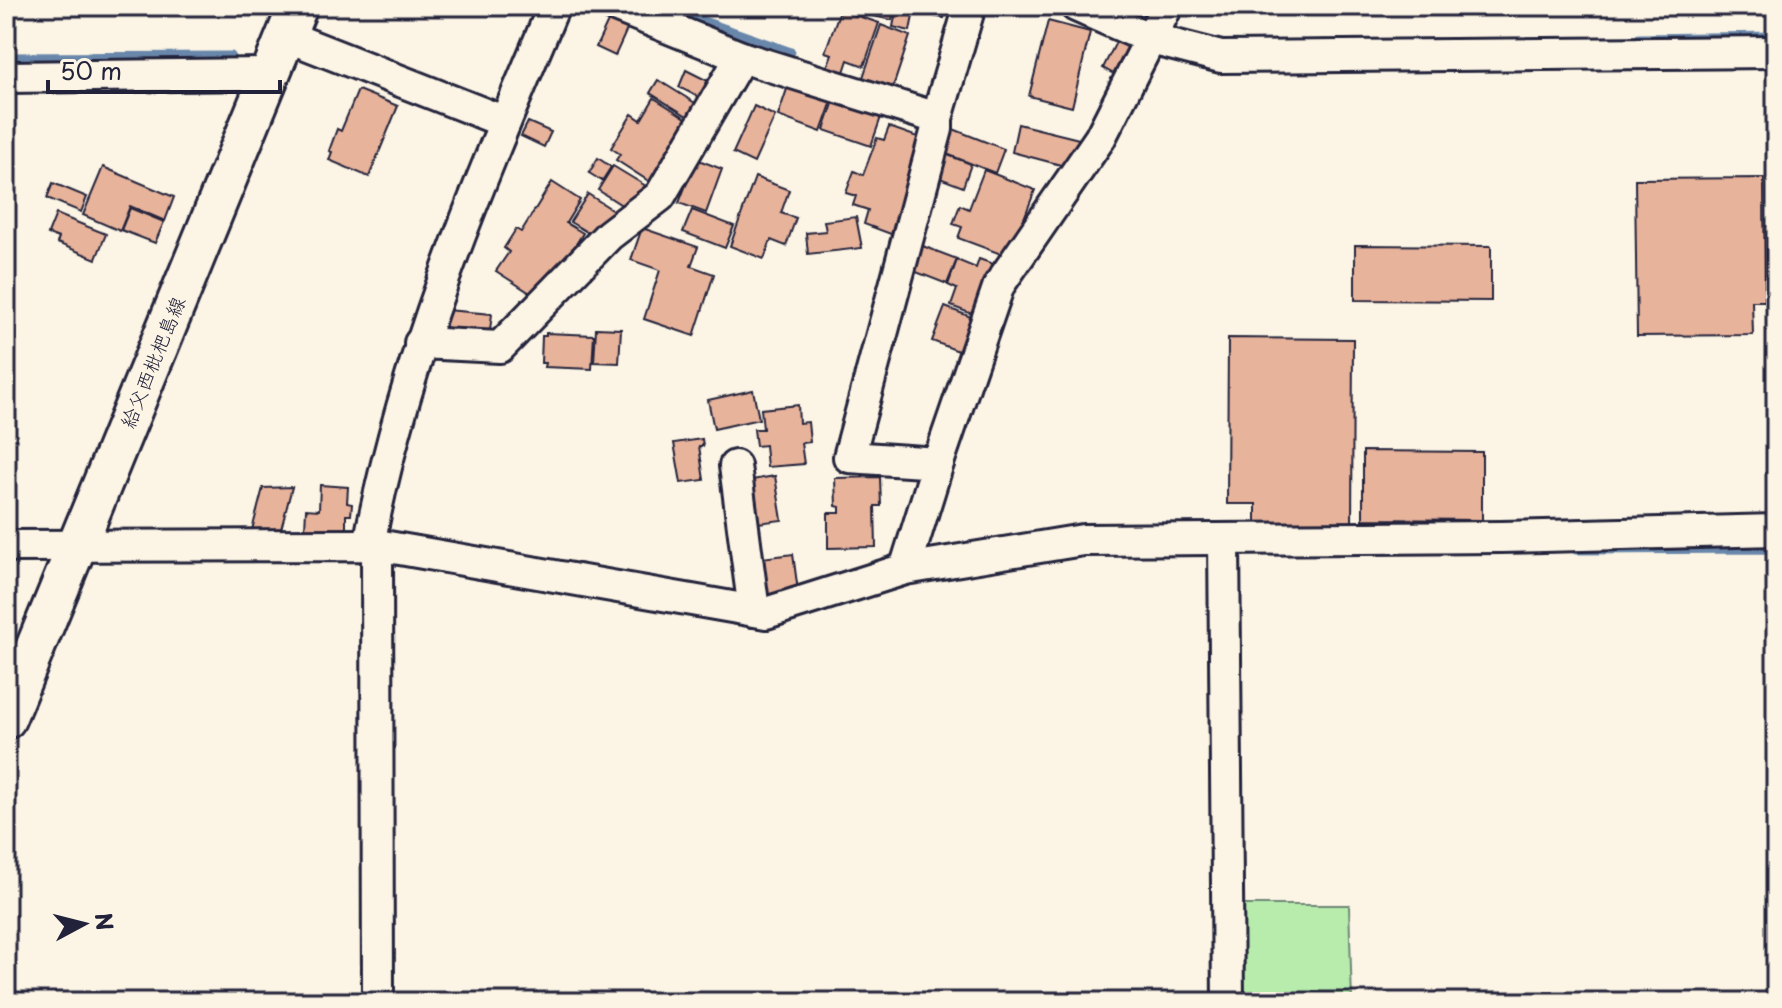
<svg xmlns="http://www.w3.org/2000/svg" width="1782" height="1008" font-family="'Playpen Sans','Klee One',sans-serif">
<style>
.green{fill:#b8ecad;stroke:#6d8774;stroke-width:2}
.lines{fill:none;stroke-linecap:round;stroke-linejoin:round}
.stream{stroke:#6987ab;stroke-width:9}
.building{fill:#e8b39b;stroke:#22223b;stroke-width:2}
.minor-casing{stroke:#22223b;stroke-width:36}
.major-casing{stroke:#22223b;stroke-width:44}
.minor{stroke:#fcf5e5;stroke-width:30}
.major{stroke:#fcf5e5;stroke-width:38}
.labels{text-anchor:middle;dominant-baseline:central;stroke-width:8;stroke-linejoin:round;paint-order:stroke}
.street-label{font-size:20px;fill:#22223b;stroke:#fcf5e5}
</style>
<rect width="100%" height="100%" fill="#fcf5e5"/>
<filter id="ink" filterUnits="userSpaceOnUse"><feTurbulence type="fractalNoise" baseFrequency=".0125" numOctaves="2"/><feDisplacementMap in="SourceGraphic" scale="16" xChannelSelector="R" yChannelSelector="G"/><feConvolveMatrix kernelMatrix="1 2 1 2 8 2 1 2 1" color-interpolation-filters="sRGB"/></filter>
<g filter="url(#ink)">
<path class="green" d="M 1240,905 L 1349,905 L 1352,1002 L 1241,1002 Z"/>
<g class="lines">
<g class="stream">
<path d="M 661,6 L 791,52"/>
<path d="M 1113,6 L 1146,20"/>
<path d="M 1774,6 L 1774,14"/>
<path d="M 1639,38 L 1775,36"/>
<path d="M 6,57 L 231,56"/>
<path d="M 1576,550 L 1773,549 L 1776,551"/>
</g>
</g>
<g class="building">
<path d="M 874,6 L 895,6 L 892,20 L 873,16 Z"/>
<path d="M 897,6 L 915,6 L 910,31 L 893,27 Z"/>
<path d="M 918,6 L 963,6 L 962,12 L 946,9 L 944,18 L 916,13 Z"/>
<path d="M 840,10 L 879,23 L 864,66 L 848,60 L 842,78 L 825,72 L 832,54 L 825,52 Z"/>
<path d="M 610,17 L 629,25 L 615,56 L 596,47 Z"/>
<path d="M 1048,21 L 1090,32 L 1072,107 L 1029,96 Z"/>
<path d="M 881,25 L 910,36 L 889,99 L 859,89 Z"/>
<path d="M 1118,38 L 1137,48 L 1121,78 L 1103,68 Z"/>
<path d="M 686,70 L 712,83 L 704,100 L 679,87 Z"/>
<path d="M 658,80 L 700,106 L 692,119 L 650,93 Z"/>
<path d="M 788,86 L 832,101 L 821,132 L 778,116 Z"/>
<path d="M 358,90 L 398,106 L 369,177 L 329,160 L 332,152 L 329,151 L 337,129 L 341,131 Z"/>
<path d="M 654,98 L 697,125 L 658,187 L 616,160 L 620,154 L 611,148 L 632,114 L 641,120 Z"/>
<path d="M 834,101 L 881,117 L 871,146 L 824,130 Z"/>
<path d="M 754,106 L 775,116 L 754,163 L 733,153 Z"/>
<path d="M 528,122 L 551,132 L 544,147 L 521,136 Z"/>
<path d="M 1018,124 L 1079,139 L 1072,168 L 1012,152 Z"/>
<path d="M 889,127 L 929,141 L 896,236 L 864,224 L 868,210 L 853,205 L 856,196 L 846,193 L 854,171 L 863,175 L 877,138 L 884,140 Z"/>
<path d="M 948,127 L 1004,149 L 995,173 L 939,151 Z"/>
<path d="M 945,154 L 971,164 L 963,187 L 937,177 Z"/>
<path d="M 598,158 L 611,167 L 602,181 L 589,173 Z"/>
<path d="M 696,159 L 722,169 L 706,213 L 679,203 Z"/>
<path d="M 613,166 L 646,186 L 631,211 L 598,190 Z"/>
<path d="M 103,167 L 174,197 L 165,221 L 130,206 L 120,231 L 83,215 Z"/>
<path d="M 984,170 L 1035,190 L 1009,257 L 958,238 L 962,227 L 953,224 L 960,205 L 969,209 Z"/>
<path d="M 755,177 L 789,190 L 781,213 L 796,218 L 786,246 L 771,240 L 764,259 L 730,246 Z"/>
<path d="M 1764,178 L 1765,301 L 1752,301 L 1753,335 L 1637,336 L 1635,179 Z"/>
<path d="M 552,182 L 580,200 L 566,223 L 583,233 L 541,300 L 496,271 L 509,252 L 504,248 L 516,229 L 521,232 Z"/>
<path d="M 53,183 L 87,197 L 81,212 L 47,198 Z"/>
<path d="M 588,194 L 619,214 L 602,241 L 570,222 Z"/>
<path d="M 130,208 L 164,222 L 155,243 L 121,230 Z"/>
<path d="M 692,210 L 734,226 L 725,248 L 683,232 Z"/>
<path d="M 56,214 L 106,234 L 96,259 L 57,243 L 59,238 L 48,234 Z"/>
<path d="M 856,217 L 862,248 L 808,254 L 806,233 L 826,231 L 824,221 Z"/>
<path d="M 642,228 L 698,247 L 691,266 L 714,274 L 694,336 L 644,319 L 660,270 L 631,260 Z"/>
<path d="M 920,245 L 957,259 L 947,284 L 911,270 Z"/>
<path d="M 1355,245 L 1491,246 L 1491,301 L 1355,300 Z"/>
<path d="M 979,259 L 999,266 L 980,317 L 951,306 L 957,289 L 948,285 L 957,260 L 976,268 Z"/>
<path d="M 945,307 L 979,320 L 966,354 L 932,341 Z"/>
<path d="M 446,310 L 492,314 L 489,338 L 444,335 Z"/>
<path d="M 596,328 L 621,329 L 619,363 L 594,362 Z"/>
<path d="M 546,333 L 594,335 L 592,369 L 544,367 L 545,363 L 541,363 L 542,336 L 546,336 Z"/>
<path d="M 1228,338 L 1353,339 L 1352,530 L 1256,529 L 1256,504 L 1227,504 Z"/>
<path d="M 753,390 L 759,419 L 714,429 L 708,400 Z"/>
<path d="M 798,405 L 799,423 L 808,422 L 810,442 L 801,443 L 804,464 L 767,467 L 765,445 L 756,446 L 754,429 L 763,429 L 761,409 Z"/>
<path d="M 702,439 L 703,446 L 699,446 L 704,480 L 681,483 L 674,443 Z"/>
<path d="M 1363,451 L 1482,452 L 1482,520 L 1363,519 Z"/>
<path d="M 775,476 L 782,520 L 758,523 L 752,480 Z"/>
<path d="M 880,477 L 881,506 L 875,506 L 876,547 L 828,548 L 828,513 L 840,513 L 840,507 L 836,506 L 835,478 Z"/>
<path d="M 320,485 L 348,487 L 347,503 L 352,504 L 351,515 L 346,515 L 346,532 L 305,530 L 306,509 L 319,510 Z"/>
<path d="M 292,487 L 280,533 L 251,534 L 263,488 Z"/>
<path d="M 793,554 L 798,591 L 767,596 L 761,558 Z"/>
</g>
<g class="lines">
<g class="minor-casing">
<g id="minor">
<path d="M 615,6 L 741,57 L 937,118"/>
<path d="M 1076,6 L 1151,39 L 1221,57 L 1776,52"/>
<path d="M 286,36 L 505,122"/>
<path d="M 6,77 L 270,74"/>
<path d="M 420,343 L 500,347 L 609,235 L 660,196 L 741,57"/>
<path d="M 938,463 L 849,457 L 937,129 L 937,118 L 970,6"/>
<path d="M 735,466 L 754,611"/>
<path d="M 1224,540 L 1228,1002"/>
<path d="M 369,545 C 404,357 480,181 554,6"/>
<path d="M 377,545 L 378,1002"/>
<path d="M 6,546 L 377,545 L 766,613 L 905,569 L 1083,540 L 1501,537 L 1776,530"/>
<path d="M 905,569 L 938,463 L 999,285 L 1100,138 L 1167,6"/>
</g>
</g>
<g class="major-casing">
<path id="major" d="M 6,719 L 298,6"/>
</g>
<use href="#minor" class="minor"/>
<use href="#major" class="major"/>
</g>
</g>
<g class="labels">
<g class="street-label">
<text transform="translate(152 362) rotate(-68)">給父西枇杷島線</text>
</g>
</g>
<rect width="1782" height="1008" fill="none" stroke="#fcf5e5" stroke-width="32"/>
<rect x="16" y="16" width="1750" height="976" fill="none" stroke="#22223b" stroke-width="3" filter="url(#ink)"/>
<g transform="translate(84 924) rotate(83)" stroke="#fcf5e5" stroke-width="6" paint-order="stroke">
<path d="M0-6L14 30L0 20L-14 30Z" fill="#22223b"/>
<text y="-12" font-size="22" font-weight="bold" text-anchor="middle" fill="#22223b">N</text>
</g>
<path d="M48 80v12h232v-12" fill="none" stroke="#22223b" stroke-width="4"/>
<text x="60" y="80" font-size="24" fill="#22223b" stroke="#fcf5e5" stroke-width="6" paint-order="stroke">50 m</text>
</svg>
